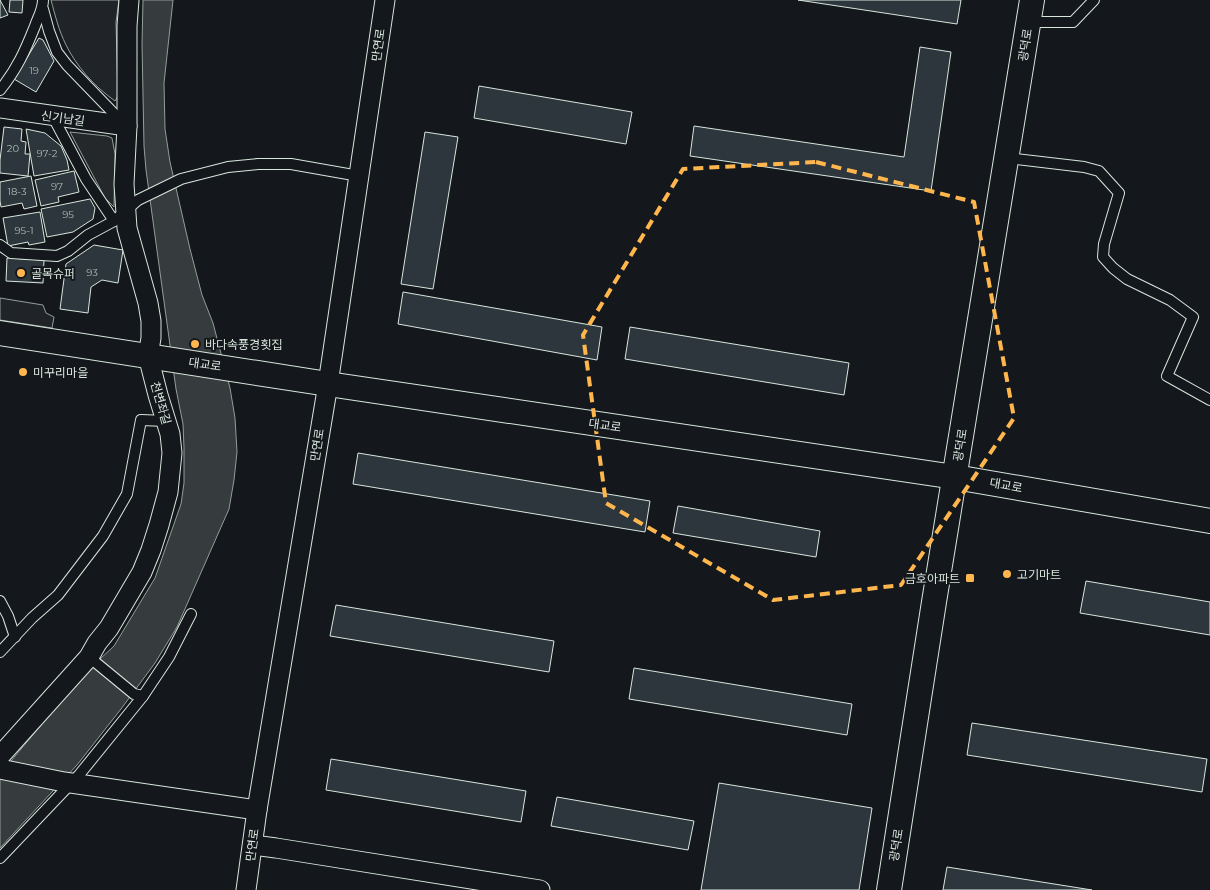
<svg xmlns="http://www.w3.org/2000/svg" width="1210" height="890" font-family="Montserrat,'Noto Sans KR',sans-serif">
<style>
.green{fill:#202428;stroke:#939e99}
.parking{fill:#24282b;stroke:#939e99}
.water{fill:#363b3e;stroke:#939e99}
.building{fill:#2c363c;stroke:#d8e6dc}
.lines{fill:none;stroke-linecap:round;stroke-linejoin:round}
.service-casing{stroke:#d8e6dc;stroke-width:12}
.minor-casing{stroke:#d8e6dc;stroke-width:21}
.tertiary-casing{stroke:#d8e6dc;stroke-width:26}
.service{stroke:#14181c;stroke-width:10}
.minor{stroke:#14181c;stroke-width:19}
.tertiary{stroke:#14181c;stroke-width:24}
.marked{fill:none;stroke:#ffb74d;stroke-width:4;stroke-dasharray:10 6;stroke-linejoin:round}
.poi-dot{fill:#ffb74d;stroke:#14181c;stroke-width:2}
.labels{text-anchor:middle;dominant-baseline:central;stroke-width:4;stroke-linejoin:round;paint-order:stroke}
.number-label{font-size:10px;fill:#adbab4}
.street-label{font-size:12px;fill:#d8e6dc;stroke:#14181c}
.poi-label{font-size:12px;fill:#d8e6dc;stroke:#14181c;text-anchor:start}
</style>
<rect width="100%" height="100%" fill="#14181c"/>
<g class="green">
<path d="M 51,0 L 119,0 L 116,22 L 118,96 L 115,101 C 94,86 77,67 66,45 C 59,31 55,15 51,0 Z"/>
<path d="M 0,298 L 43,305 L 46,313 L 54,317 L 52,328 L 0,320 Z"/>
</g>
<path class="parking" d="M 70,132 L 107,136 L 112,138 L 115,154 L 114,207 L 105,198 Z"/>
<path class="water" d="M 143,0 L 173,0 L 164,83 L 165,129 L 170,162 L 190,249 L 202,295 L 213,323 L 230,388 L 235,418 L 237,452 L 234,480 L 229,509 L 177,627 L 155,663 L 121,709 L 77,765 L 0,848 L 0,774 L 84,674 L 114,646 L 155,578 L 181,504 L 184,483 L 184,448 L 183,424 L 176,389 L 146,170 L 144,146 L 142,44 Z"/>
<g class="building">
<path d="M 0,0 L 8,15 L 0,18 Z"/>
<path d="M 10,0 L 23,0 L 22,13 L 9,12 Z"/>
<path d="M 798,0 L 961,0 L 957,24 Z"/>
<path d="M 39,38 L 43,40 L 54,61 L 36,92 L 14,79 Z"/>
<path d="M 920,47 L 951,52 L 931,191 L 690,156 L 694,126 L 904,157 Z"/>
<path d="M 479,86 L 632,112 L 626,144 L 474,118 Z"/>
<path d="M 4,127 L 22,129 L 21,141 L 26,142 L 25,154 L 30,154 L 28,176 L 0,173 L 0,160 Z"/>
<path d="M 26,129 L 45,133 L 61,146 L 67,160 L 69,170 L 34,176 Z"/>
<path d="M 425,132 L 458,137 L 433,289 L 401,284 Z"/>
<path d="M 74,171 L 79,192 L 58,197 L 59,202 L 41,206 L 35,180 Z"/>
<path d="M 31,176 L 37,206 L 24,209 L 22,203 L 1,207 L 0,201 L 0,182 Z"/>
<path d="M 90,199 L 95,208 L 93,219 L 73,232 L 47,237 L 41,209 Z"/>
<path d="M 40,212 L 45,242 L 29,245 L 28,242 L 8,246 L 3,218 Z"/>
<path d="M 94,245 L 123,250 L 118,283 L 102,280 L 91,287 L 88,313 L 60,309 L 66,264 Z"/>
<path d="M 7,258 L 44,260 L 43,283 L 6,281 Z"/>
<path d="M 403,292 L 602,327 L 597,360 L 398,324 Z"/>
<path d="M 630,327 L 849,363 L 844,395 L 625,359 Z"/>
<path d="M 358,453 L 650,501 L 645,532 L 353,484 Z"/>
<path d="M 678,506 L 820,531 L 816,557 L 673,533 Z"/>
<path d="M 1086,581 L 1210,602 L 1210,635 L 1080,613 Z"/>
<path d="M 336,605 L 554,641 L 549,672 L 330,636 Z"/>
<path d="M 634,668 L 852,704 L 847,735 L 629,699 Z"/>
<path d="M 972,723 L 1207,759 L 1202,792 L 967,755 Z"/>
<path d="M 331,759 L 526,791 L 521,822 L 326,790 Z"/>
<path d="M 719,783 L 872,808 L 859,890 L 701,890 Z"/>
<path d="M 557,797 L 694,821 L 688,850 L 551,826 Z"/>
<path d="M 947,867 L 1092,890 L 943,890 Z"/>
</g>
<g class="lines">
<g class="service-casing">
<g id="service">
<path d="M 43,9 L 49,31 L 57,52 L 67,65 L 124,124"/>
<path d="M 1029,22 L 1073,22 L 1094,0"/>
<path d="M 0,90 C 17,69 25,51 35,26 C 38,17 43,10 43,0"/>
<path d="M 53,117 L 86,179 L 114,221"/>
<path d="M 1007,158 L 1084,167 L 1099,171 L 1119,193 L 1104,244 L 1103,257 L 1113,268 L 1127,279 L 1170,300 L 1193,317 L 1167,376 L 1210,400"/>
<path d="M 0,245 L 11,253 L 57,256 L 68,251 L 88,235 L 114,221 L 138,200 L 181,179 L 228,167 L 258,164 L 291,164 L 359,176"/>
<path d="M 0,601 L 8,616 L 15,637"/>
<path d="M 0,652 L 32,618 L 58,595 L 103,536 L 127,494 L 141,420 L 166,421"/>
<path d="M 89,657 L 134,694 L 143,696"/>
<path d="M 0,858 L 79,775 L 143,696 L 169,657 L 191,614"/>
</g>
</g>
<g class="minor-casing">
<g id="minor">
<path d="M 0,108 L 127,126"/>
<path d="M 0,756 L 89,657 L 97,643 L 109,628 L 142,572 L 151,550 L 159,525 L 168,492 L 172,453 L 170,434 L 158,395 L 148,356 L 151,338 L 151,321 L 148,303 L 127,228 L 124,184 L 127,126 L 127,26 L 129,0"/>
<path d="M 0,769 L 64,782 L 257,810"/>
<path d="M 253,845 L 276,848 L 540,890"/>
<path d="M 246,890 L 257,810 L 328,384 L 385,0"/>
</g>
</g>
<g class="tertiary-casing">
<g id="tertiary">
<path d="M 0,333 L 328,384 L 955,477 L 1210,521"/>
<path d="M 889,890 L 934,602 L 1032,0"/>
</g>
</g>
<use href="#service" class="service"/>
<use href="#minor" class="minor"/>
<use href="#tertiary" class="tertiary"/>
</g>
<path class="marked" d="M 816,162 L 974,202 L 1014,418 L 901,585 L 773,600 L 606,503 L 583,335 L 683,169 Z"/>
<g class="poi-dot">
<circle cx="21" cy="273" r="5"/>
<circle cx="195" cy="344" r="5"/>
<circle cx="23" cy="372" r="5"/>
<circle cx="1007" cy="574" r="5"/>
<rect x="965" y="573" width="10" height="10" rx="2.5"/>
</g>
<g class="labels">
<g class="number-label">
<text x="34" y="70">19</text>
<text x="13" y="148">20</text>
<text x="47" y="153">97-2</text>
<text x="57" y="186">97</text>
<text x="17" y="191">18-3</text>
<text x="68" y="214">95</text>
<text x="24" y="230">95-1</text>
<text x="92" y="272">93</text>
</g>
<g class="street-label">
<text transform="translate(378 45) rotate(-82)">만연로</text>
<text transform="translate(1025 45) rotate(-81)">광덕로</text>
<text transform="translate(63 118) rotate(8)">신기남길</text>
<text transform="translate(205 364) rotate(8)">대교로</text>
<text transform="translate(161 403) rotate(74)">천변좌길</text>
<text transform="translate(605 425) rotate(8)">대교로</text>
<text transform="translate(317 445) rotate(-81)">만연로</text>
<text transform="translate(960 445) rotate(-81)">광덕로</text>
<text transform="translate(1006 485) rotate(10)">대교로</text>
<text transform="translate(252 845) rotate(-82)">만연로</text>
<text transform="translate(896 845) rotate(-81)">광덕로</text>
</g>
<g class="poi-label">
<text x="31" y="273">골목슈퍼</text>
<text x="205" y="344">바다속풍경횟집</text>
<text x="33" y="372">미꾸리마을</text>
<text x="1017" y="574">고기마트</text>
<text x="960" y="578" text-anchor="end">금호아파트</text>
</g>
</g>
</svg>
